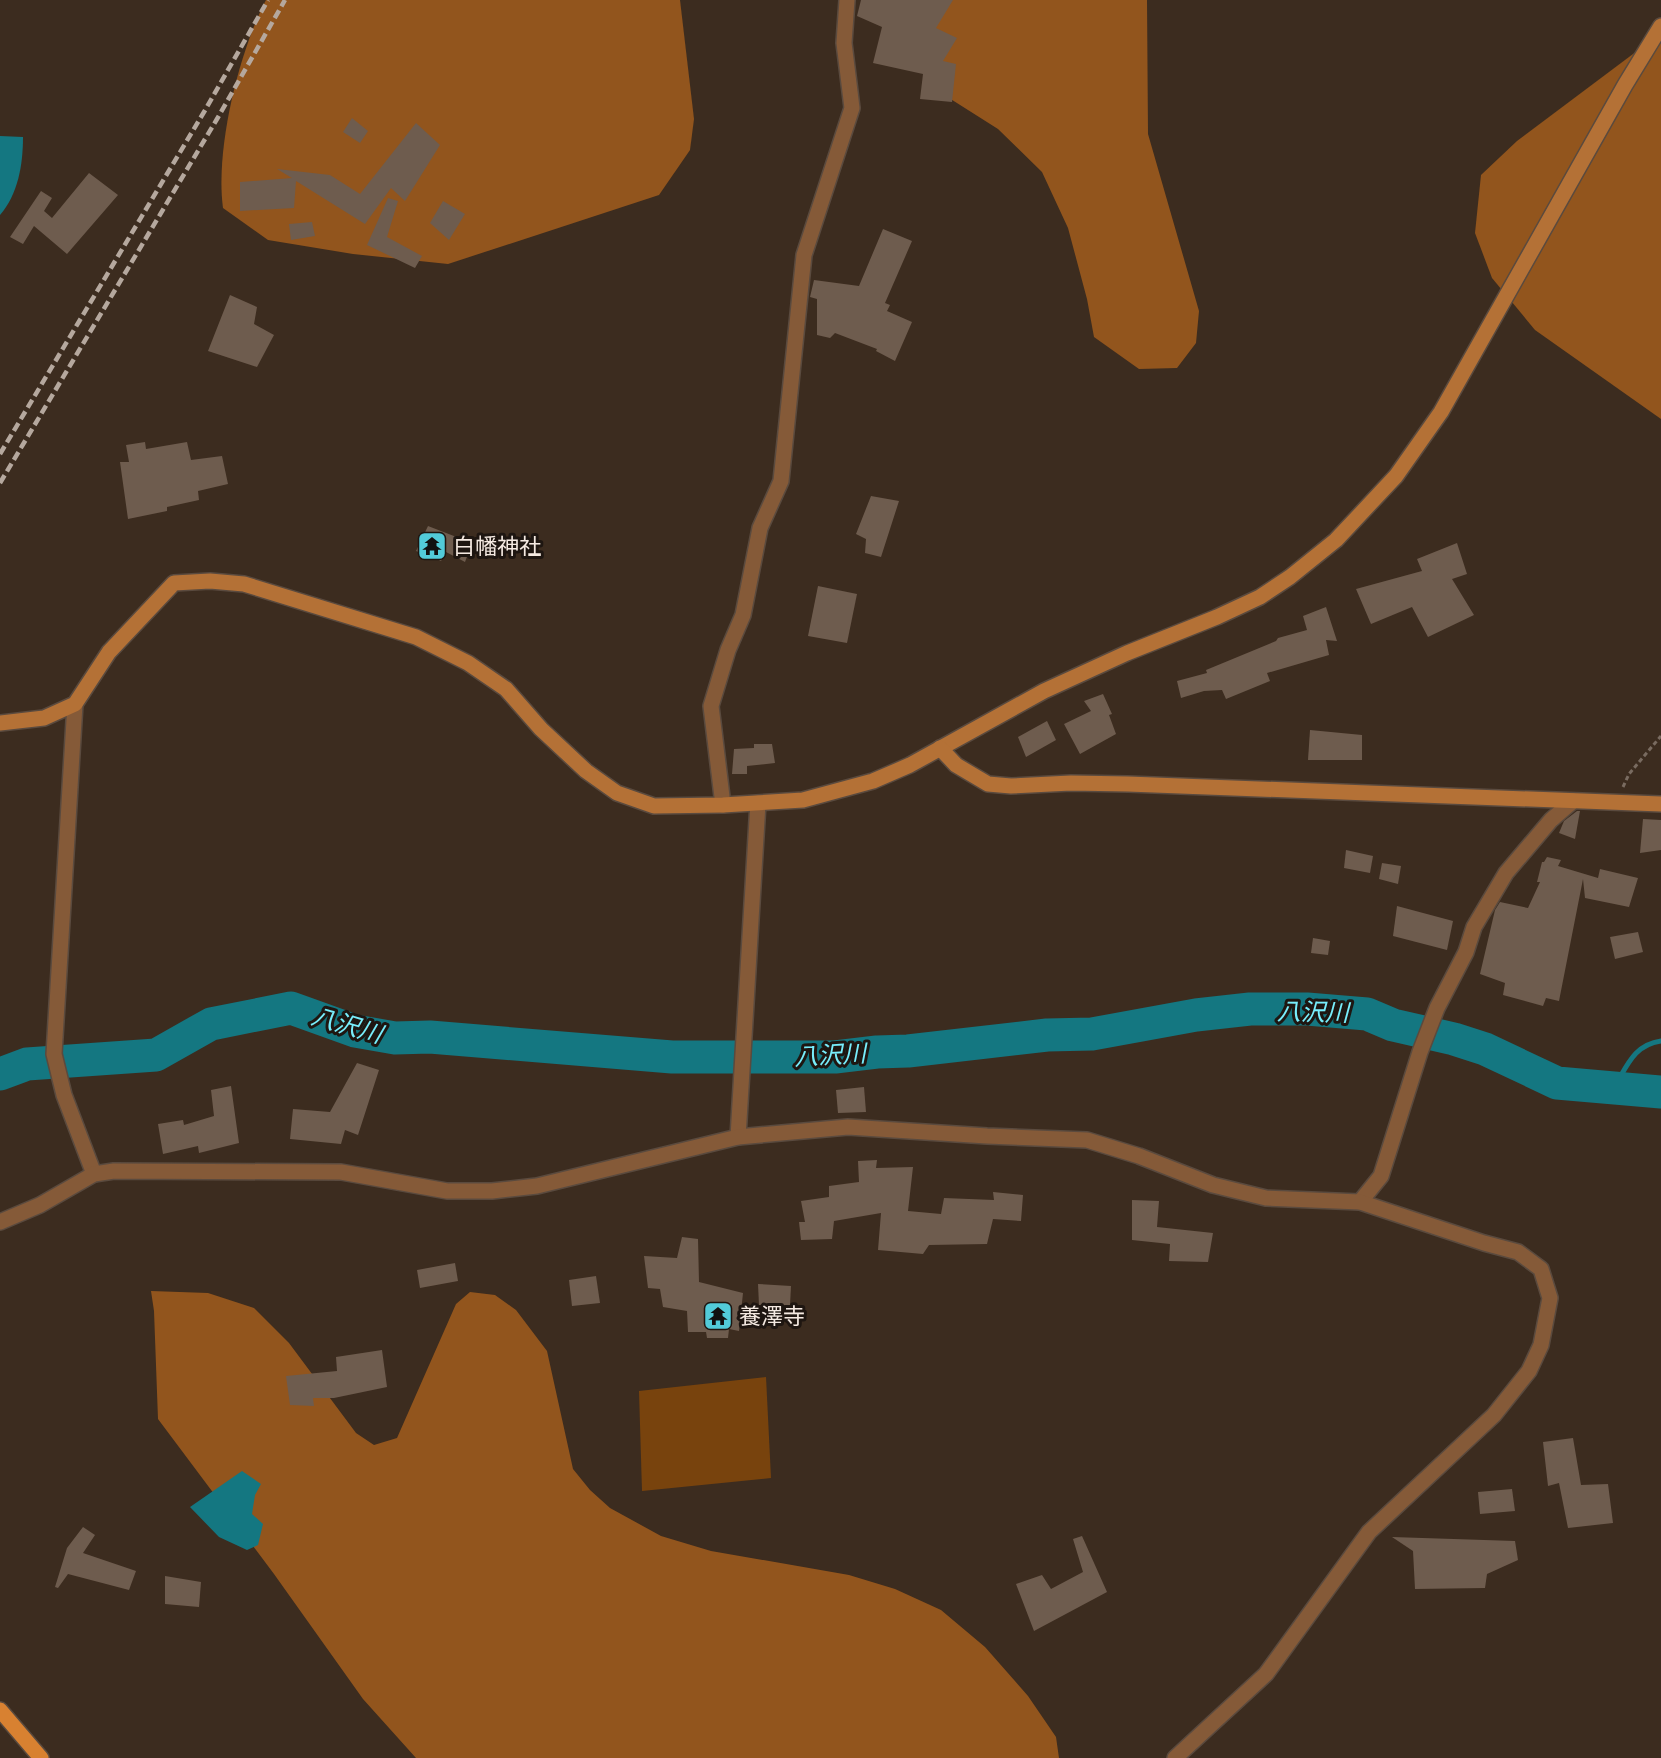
<svg xmlns="http://www.w3.org/2000/svg" width="1661" height="1758" font-family="'Zilla Slab','Noto Sans JP',serif">
<style>
.green{fill:#78430d}
.forest{fill:#92551d}
.water{fill:#147781}
.lines{fill:none;stroke-linecap:round;stroke-linejoin:round}
.stream{stroke:#147781;stroke-width:5}
.river{stroke:#147781;stroke-width:33}
.building{fill:#6e5c4e}
.street-casing{stroke:#5a4a3e;stroke-width:18}
.secondary-casing{stroke:#5a4a3e;stroke-width:18}
.primary-casing{stroke:#5a4a3e;stroke-width:18}
.path{stroke:#796b60;stroke-width:3;stroke-dasharray:4.5 3;stroke-linecap:butt}
.street{stroke:#855a38;stroke-width:15}
.secondary{stroke:#b47136;stroke-width:15}
.primary{stroke:#d88131;stroke-width:15}
.rail{stroke:#b5a89e;stroke-width:4.5;stroke-dasharray:9 4.5;stroke-linecap:butt}
.labels{text-anchor:middle;dominant-baseline:central;stroke-width:6;stroke-linejoin:round;paint-order:stroke}
.poi-label{font-size:22px;fill:#f5eae2;stroke:#1e1611;text-anchor:start}
.water-label{font-size:24px;font-style:italic;fill:#78eefc;stroke:#1e1611}
</style>
<rect width="100%" height="100%" fill="#3c2c1f"/>
<path class="green" d="M 766,1377 L 771,1478 L 642,1491 L 639,1391 Z"/>
<g class="forest">
<path d="M 266,0 L 680,0 L 694,119 L 690,150 L 659,195 L 448,264 L 353,254 L 268,240 L 223,208 C 215,149 239,52 266,0 Z"/>
<path d="M 927,0 L 1147,0 L 1148,134 L 1199,311 L 1196,343 L 1177,368 L 1139,369 L 1094,337 L 1087,299 L 1068,228 L 1042,172 L 998,129 L 938,91 Z"/>
<path d="M 1661,33 L 1661,419 L 1535,330 L 1492,278 L 1475,233 L 1481,175 L 1517,141 Z"/>
<path d="M 151,1291 L 208,1293 L 254,1308 L 289,1343 L 356,1433 L 374,1445 L 397,1438 L 456,1304 L 470,1292 L 495,1295 L 516,1310 L 547,1351 L 573,1469 L 590,1490 L 610,1508 L 661,1536 L 711,1551 L 849,1575 L 895,1589 L 941,1610 L 985,1647 L 1028,1696 L 1056,1737 L 1059,1758 L 416,1758 L 363,1699 L 274,1574 L 158,1419 L 154,1311 Z"/>
</g>
<g class="water">
<path d="M 0,136 L 23,137 C 23,165 18,194 0,215 Z"/>
<path d="M 242,1471 L 261,1484 L 255,1495 L 252,1514 L 263,1524 L 258,1545 L 247,1550 L 219,1537 L 190,1507 Z"/>
</g>
<g class="lines">
<path class="stream" d="M 1613,1089 C 1627,1067 1633,1045 1661,1041"/>
<path class="river" d="M 0,1074 L 27,1064 L 156,1055 L 211,1024 L 291,1008 L 355,1031 L 395,1038 L 430,1037 L 672,1057 L 835,1057 L 877,1052 L 908,1051 L 1047,1035 L 1092,1034 L 1196,1015 L 1250,1009 L 1307,1009 L 1367,1014 L 1393,1025 L 1454,1039 L 1485,1049 L 1557,1083 L 1661,1092"/>
</g>
<g class="building">
<path d="M 861,0 L 953,0 L 936,28 L 957,38 L 943,61 L 956,64 L 952,102 L 920,99 L 923,74 L 873,63 L 882,27 L 857,16 Z"/>
<path d="M 352,118 L 368,131 L 360,143 L 343,132 Z"/>
<path d="M 416,123 L 440,145 L 405,201 L 391,188 L 365,224 L 296,181 L 294,208 L 240,211 L 240,182 L 292,178 L 277,169 L 330,175 L 360,194 Z"/>
<path d="M 89,173 L 118,195 L 67,254 L 34,226 L 23,244 L 10,237 L 41,191 L 52,198 L 44,211 L 52,218 Z"/>
<path d="M 388,198 L 398,201 L 387,237 L 422,256 L 415,268 L 367,245 Z"/>
<path d="M 443,201 L 465,214 L 449,240 L 430,223 Z"/>
<path d="M 312,222 L 315,236 L 291,240 L 289,224 Z"/>
<path d="M 883,229 L 912,241 L 885,303 L 890,305 L 887,311 L 912,322 L 895,361 L 876,351 L 877,349 L 835,333 L 830,338 L 817,335 L 817,299 L 810,297 L 814,280 L 859,286 Z"/>
<path d="M 230,295 L 257,307 L 254,324 L 274,335 L 257,367 L 208,351 Z"/>
<path d="M 145,442 L 146,449 L 187,442 L 191,460 L 222,456 L 228,484 L 198,491 L 199,500 L 167,507 L 167,511 L 128,519 L 120,462 L 129,462 L 126,445 Z"/>
<path d="M 871,496 L 899,501 L 881,557 L 865,553 L 866,539 L 856,534 Z"/>
<path d="M 428,526 L 472,543 L 465,562 L 446,552 L 441,561 L 416,551 Z"/>
<path d="M 1457,543 L 1467,574 L 1452,579 L 1474,615 L 1428,637 L 1412,607 L 1371,624 L 1356,589 L 1422,571 L 1417,559 Z"/>
<path d="M 818,586 L 857,594 L 847,643 L 808,636 Z"/>
<path d="M 1326,607 L 1337,641 L 1326,640 L 1329,655 L 1267,673 L 1270,681 L 1226,699 L 1222,690 L 1204,691 L 1181,698 L 1177,681 L 1207,673 L 1206,670 L 1276,641 L 1278,638 L 1307,630 L 1303,616 Z"/>
<path d="M 1103,694 L 1112,714 L 1109,715 L 1116,734 L 1080,754 L 1064,724 L 1091,711 L 1084,701 Z"/>
<path d="M 1047,721 L 1056,740 L 1026,757 L 1018,737 Z"/>
<path d="M 1310,730 L 1362,735 L 1362,760 L 1308,760 Z"/>
<path d="M 754,744 L 772,744 L 775,763 L 747,766 L 747,774 L 732,774 L 734,749 L 754,748 Z"/>
<path d="M 1577,811 L 1580,811 L 1575,839 L 1559,833 L 1564,821 Z"/>
<path d="M 1643,819 L 1661,820 L 1661,850 L 1640,853 Z"/>
<path d="M 1346,850 L 1373,856 L 1370,873 L 1344,868 Z"/>
<path d="M 1547,857 L 1561,860 L 1558,866 L 1598,878 L 1600,869 L 1638,878 L 1629,907 L 1585,898 L 1583,879 L 1559,1001 L 1546,998 L 1543,1006 L 1503,995 L 1505,983 L 1480,974 L 1495,910 L 1500,902 L 1528,908 L 1540,882 L 1537,882 L 1542,862 L 1544,862 Z"/>
<path d="M 1382,863 L 1401,866 L 1398,884 L 1379,879 Z"/>
<path d="M 1397,906 L 1453,921 L 1447,950 L 1393,936 Z"/>
<path d="M 1638,932 L 1643,952 L 1615,959 L 1610,937 Z"/>
<path d="M 1313,938 L 1330,941 L 1328,955 L 1311,953 Z"/>
<path d="M 357,1063 L 379,1070 L 358,1135 L 345,1130 L 341,1144 L 290,1139 L 293,1109 L 330,1112 Z"/>
<path d="M 231,1086 L 239,1143 L 199,1153 L 198,1146 L 163,1154 L 158,1124 L 183,1120 L 184,1125 L 214,1116 L 211,1090 Z"/>
<path d="M 864,1087 L 866,1112 L 838,1113 L 836,1090 Z"/>
<path d="M 877,1160 L 876,1168 L 913,1167 L 908,1211 L 941,1214 L 944,1198 L 994,1200 L 993,1192 L 1023,1195 L 1021,1221 L 993,1219 L 987,1244 L 929,1245 L 923,1254 L 878,1250 L 881,1213 L 834,1221 L 832,1239 L 801,1240 L 799,1222 L 805,1222 L 801,1201 L 829,1197 L 829,1186 L 859,1182 L 858,1161 Z"/>
<path d="M 1132,1200 L 1159,1201 L 1157,1227 L 1213,1233 L 1208,1262 L 1169,1261 L 1170,1244 L 1132,1240 Z"/>
<path d="M 682,1237 L 698,1239 L 699,1282 L 743,1293 L 739,1331 L 729,1329 L 728,1338 L 707,1338 L 706,1332 L 688,1332 L 687,1311 L 663,1307 L 660,1289 L 648,1288 L 644,1256 L 677,1258 Z"/>
<path d="M 455,1263 L 458,1281 L 420,1288 L 417,1270 Z"/>
<path d="M 596,1276 L 600,1303 L 572,1306 L 569,1280 Z"/>
<path d="M 758,1284 L 791,1286 L 790,1305 L 759,1305 Z"/>
<path d="M 382,1350 L 387,1387 L 334,1398 L 313,1398 L 314,1406 L 290,1405 L 286,1376 L 337,1371 L 336,1357 Z"/>
<path d="M 1573,1438 L 1581,1485 L 1608,1484 L 1613,1523 L 1568,1528 L 1559,1483 L 1548,1486 L 1543,1442 Z"/>
<path d="M 1512,1489 L 1515,1511 L 1480,1514 L 1478,1492 Z"/>
<path d="M 83,1527 L 95,1535 L 83,1553 L 136,1571 L 129,1590 L 68,1574 L 58,1588 L 55,1587 L 67,1548 Z"/>
<path d="M 1082,1536 L 1107,1592 L 1034,1631 L 1016,1584 L 1042,1575 L 1051,1589 L 1083,1572 L 1073,1539 Z"/>
<path d="M 1392,1537 L 1515,1541 L 1518,1560 L 1487,1574 L 1485,1588 L 1415,1589 L 1413,1551 Z"/>
<path d="M 165,1576 L 201,1582 L 199,1607 L 165,1604 Z"/>
</g>
<g class="lines">
<g class="street-casing">
<g id="street">
<path d="M 75,704 L 54,1054 L 64,1095 L 94,1174"/>
<path d="M 723,805 L 711,706 L 728,650 L 743,615 L 760,528 L 781,481 L 804,255 L 852,108 L 844,43 L 847,0"/>
<path d="M 738,1137 L 758,803"/>
<path d="M 1360,1202 L 1381,1176 L 1420,1052 L 1437,1008 L 1466,952 L 1474,927 L 1506,873 L 1551,820 L 1573,801"/>
<path d="M 0,1222 L 40,1205 L 94,1174 L 114,1171 L 341,1172 L 447,1191 L 492,1191 L 537,1186 L 738,1137 L 848,1127 L 987,1136 L 1087,1140 L 1139,1156 L 1213,1185 L 1266,1198 L 1360,1202 L 1484,1243 L 1518,1252 L 1541,1269 L 1550,1298 L 1541,1345 L 1529,1371 L 1494,1415 L 1369,1532 L 1266,1674 L 1175,1758"/>
</g>
</g>
<g class="secondary-casing">
<g id="secondary">
<path d="M 0,723 L 44,718 L 75,704 L 109,652 L 174,583 L 210,581 L 244,584 L 416,637 L 468,663 L 506,689 L 541,729 L 586,771 L 617,793 L 654,806 L 723,805 L 803,800 L 873,781 L 910,765 L 1044,691 L 1127,653 L 1217,617 L 1260,597 L 1290,577 L 1336,540 L 1396,476 L 1441,412 L 1625,85 L 1661,26"/>
<path d="M 940,748 L 956,765 L 988,784 L 1011,786 L 1071,783 L 1128,784 L 1661,804"/>
</g>
</g>
<g class="primary-casing">
<path id="primary" d="M 0,1710 L 41,1758"/>
</g>
<path class="path" d="M 1623,787 L 1629,774 L 1661,736"/>
<use href="#street" class="street"/>
<use href="#secondary" class="secondary"/>
<use href="#primary" class="primary"/>
<g class="rail">
<path d="M 0,454 L 204,112 L 268,0"/>
<path d="M 0,483 L 217,119 L 285,0"/>
</g>
</g>
<defs>
<g id="temple-square" transform="scale(1.5)"><rect x="-9" y="-9" width="18" height="18" rx="4" fill="#52cbd9" stroke="#1e1611"/><path d="M0-6L5-2H3V0L6.5 2.5H4V6H1.5V3h-3V6H-4V2.5H-6.5L-3 0V-2H-5Z" fill="#111"/></g>
</defs>
<g fill-rule="evenodd">
<use href="#temple-square" x="432" y="546"/>
<use href="#temple-square" x="718" y="1316"/>
</g>
<g class="labels">
<g class="poi-label">
<text x="453" y="546">白幡神社</text>
<text x="739" y="1316">養澤寺</text>
</g>
<g class="water-label">
<text transform="translate(1313 1012) rotate(1)">八沢川</text>
<text transform="translate(347 1025) rotate(16)">八沢川</text>
<text transform="translate(830 1055) rotate(-3)">八沢川</text>
</g>
</g>
</svg>
